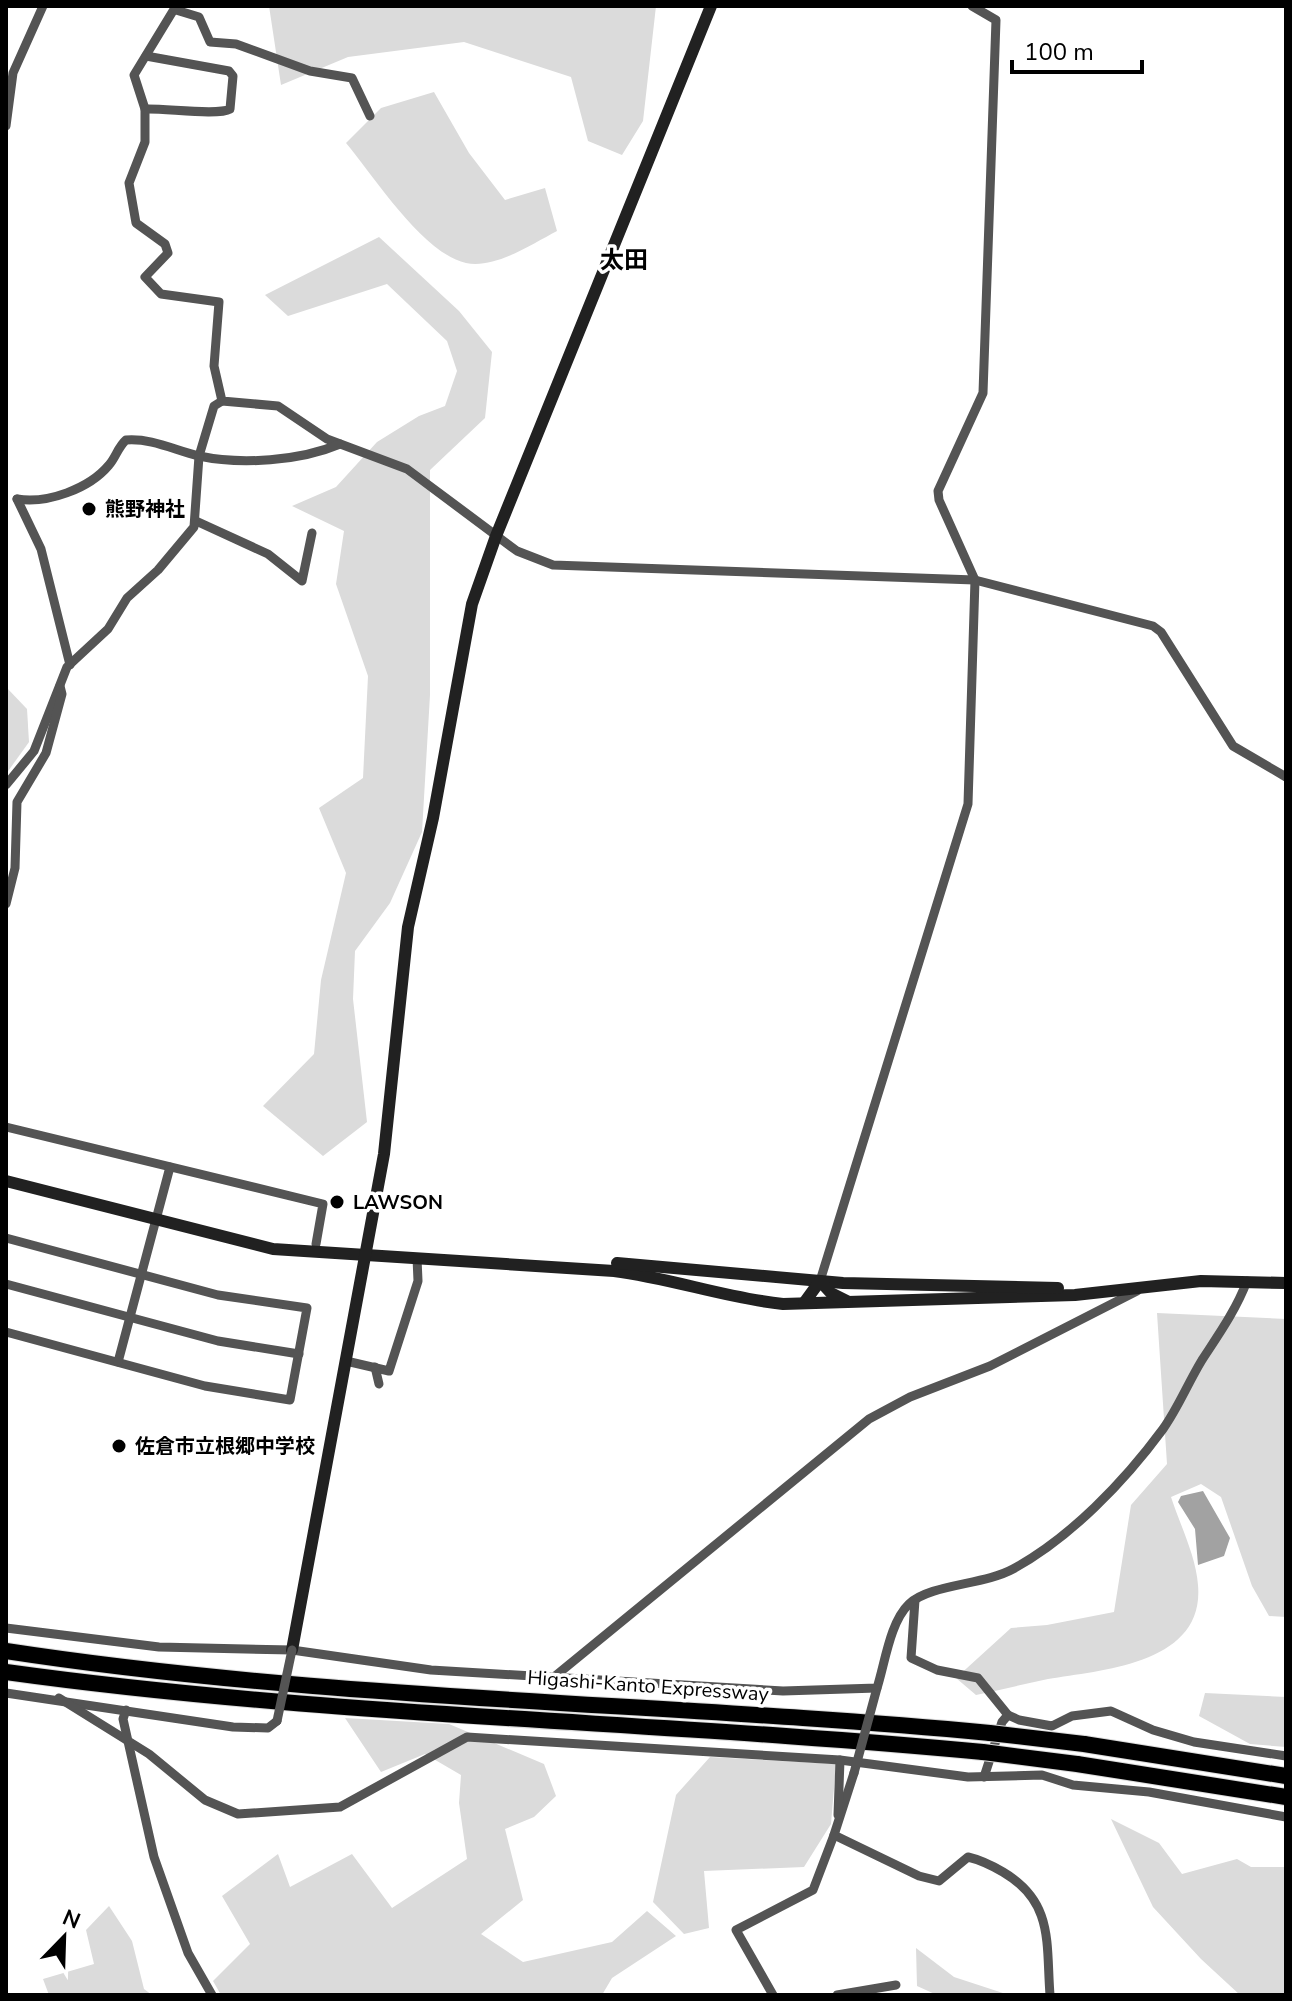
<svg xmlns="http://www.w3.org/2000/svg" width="1292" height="2001" font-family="'Nunito Sans','Noto Sans JP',sans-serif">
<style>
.green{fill:#dbdbdb}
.water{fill:#a2a2a2}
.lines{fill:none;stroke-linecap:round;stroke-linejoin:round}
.highway-casing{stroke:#dbdbdb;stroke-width:18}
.street{stroke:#545454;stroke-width:9}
.secondary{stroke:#212121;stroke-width:12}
.highway{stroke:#000;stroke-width:16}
.highway-bridge-casing{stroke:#dbdbdb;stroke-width:18;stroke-linecap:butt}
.street-bridge{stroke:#545454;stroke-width:9}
.highway-bridge{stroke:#000;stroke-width:16}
.poi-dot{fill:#000;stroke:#fff;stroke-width:3}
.labels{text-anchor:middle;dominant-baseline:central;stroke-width:7;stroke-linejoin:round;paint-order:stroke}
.poi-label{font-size:20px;font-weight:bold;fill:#000;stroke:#fff;text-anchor:start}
.street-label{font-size:20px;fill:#000;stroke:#fff}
.quarter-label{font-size:24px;font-weight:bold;fill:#000;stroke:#fff}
</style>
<rect width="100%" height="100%" fill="#fff"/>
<g class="green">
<path d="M 269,6 L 656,6 L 643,121 L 622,155 L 588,141 L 571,77 L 464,42 L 348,57 L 281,85 Z"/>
<path d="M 434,92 L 469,153 L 505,200 L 545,188 L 557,231 C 532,244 495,269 466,263 C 422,253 374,176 346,143 L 381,108 Z"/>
<path d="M 379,237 L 459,311 L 492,352 L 485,418 L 430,470 L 430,695 L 422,832 L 390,903 L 355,951 L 353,999 L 367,1122 L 323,1156 L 263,1106 L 314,1054 L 321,980 L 346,873 L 319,808 L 363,778 L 368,676 L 336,584 L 344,531 L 292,506 L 336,487 L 377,442 L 419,416 L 445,406 L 457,371 L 447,341 L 387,284 L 288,316 L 265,295 Z"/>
<path d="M 6,687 L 27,709 L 29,742 L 6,774 Z"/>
<path d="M 1157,1313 L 1286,1319 L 1286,1617 L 1269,1616 L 1252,1586 L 1221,1497 L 1201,1484 L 1171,1497 C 1180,1525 1196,1556 1198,1585 C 1205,1664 1102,1670 1048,1679 C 1024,1684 1000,1690 976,1695 L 956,1678 L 1011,1628 L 1047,1625 L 1114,1612 L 1131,1505 L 1167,1464 Z"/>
<path d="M 1205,1693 L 1286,1697 L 1286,1747 L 1250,1744 L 1199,1716 Z"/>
<path d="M 345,1718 L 449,1724 L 544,1764 L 556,1796 L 534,1817 L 505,1829 L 523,1900 L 481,1934 L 523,1962 L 612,1942 L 647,1911 L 676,1936 L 612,1978 L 602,1995 L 221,1995 L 213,1981 L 250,1944 L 222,1896 L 278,1854 L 290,1887 L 352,1854 L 392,1908 L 467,1859 L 459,1803 L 461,1775 L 425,1754 L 381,1772 Z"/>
<path d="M 710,1757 L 836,1764 L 831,1824 L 804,1867 L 704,1871 L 709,1928 L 684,1934 L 653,1902 L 676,1795 Z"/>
<path d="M 1111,1819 L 1159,1843 L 1182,1874 L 1237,1859 L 1251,1867 L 1286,1867 L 1286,1995 L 1240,1995 L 1201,1959 L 1153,1907 Z"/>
<path d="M 109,1906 L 132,1941 L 144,1989 L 152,1995 L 49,1995 L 43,1979 L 94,1964 L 86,1930 Z"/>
<path d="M 916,1948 L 954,1977 L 1009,1995 L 937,1995 L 917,1986 Z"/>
</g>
<path class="water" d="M 1203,1491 L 1230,1538 L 1224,1556 L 1198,1565 L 1195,1529 L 1178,1502 L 1181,1496 Z"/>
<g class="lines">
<g class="highway-casing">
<g id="highway">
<path d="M 6,1651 C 332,1701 663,1702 990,1733"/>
<path d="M 6,1672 C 330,1717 657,1721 983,1752"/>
<path d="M 1084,1744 L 1286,1776"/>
<path d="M 1077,1764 L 1286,1797"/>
</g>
</g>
<g class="street">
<path d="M 176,6 L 134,75 L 145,109 L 145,142 L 129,183 L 136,223 L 165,244 L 168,253 L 145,277 L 161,294 L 219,302 L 214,366 L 222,401 L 278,406 L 327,439 L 407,469 L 517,551 L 553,565 L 975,580 L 1153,626 L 1161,632 L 1233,746 L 1286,777"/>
<path d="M 176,10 L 199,17 L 210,42 L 236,44 L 310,71 L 352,78 L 370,116"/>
<path d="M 145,109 C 165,108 218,116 230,109 L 233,76 L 229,71 L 146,56"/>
<path d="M 6,126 L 13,73 L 43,6"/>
<path d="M 17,499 C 47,504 89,489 109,465 C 116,457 118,447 126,440 C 152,438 174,450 199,456 C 241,465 300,461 340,444"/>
<path d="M 17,499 L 41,549 L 70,665"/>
<path d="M 196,521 L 268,554 L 302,581 L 312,533"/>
<path d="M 6,785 L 34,751 L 67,667 L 108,629 L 127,598 L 158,570 L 194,527 L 199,456 L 214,406 L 222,401"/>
<path d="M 6,904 L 15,868 L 17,802 L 46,753 L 62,694 L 60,686"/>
<path d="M 6,1127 L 323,1204 L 316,1244"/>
<path d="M 6,1238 L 218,1295 L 307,1308 L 290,1400 L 205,1386 L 6,1332"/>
<path d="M 820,1281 L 968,804 L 975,580 L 939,500 L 938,491 L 983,393 L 996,20 L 972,6"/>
<path d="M 6,1284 L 218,1341 L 299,1354"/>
<path d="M 346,1361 L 389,1371 L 418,1281 L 417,1258"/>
<path d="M 118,1362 L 170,1167"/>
<path d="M 375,1367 L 379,1384"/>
<path d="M 915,1600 L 911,1658 L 937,1670 L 978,1678 L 1008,1715 L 1019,1720 L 1052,1726 L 1072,1716 L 1111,1711 L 1153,1730 L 1194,1742 L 1286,1756"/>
<path d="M 6,1628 L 159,1647 L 292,1650 L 431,1670 L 783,1691 L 877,1688 C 885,1663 890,1622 909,1604 C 930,1584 984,1585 1013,1569 C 1070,1538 1124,1482 1163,1429 C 1178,1408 1188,1383 1202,1360 C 1219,1334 1236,1310 1247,1281"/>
<path d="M 554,1677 L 869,1419 L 910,1397 L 990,1366 L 1137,1291"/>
<path d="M 6,1693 L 233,1727 L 268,1728 L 277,1721"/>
<path d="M 59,1698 L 149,1754 L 205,1800 L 238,1814 L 340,1807 L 467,1737 L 840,1760 L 968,1777 L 1042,1775 L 1073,1785 L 1149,1792 L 1286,1817"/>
<path d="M 126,1710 L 123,1719 L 154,1857 L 188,1953 L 212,1995"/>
<path d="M 854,1773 L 834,1835 L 919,1876 L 939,1881 L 968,1857 C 981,1860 991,1865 1003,1872 C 1054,1902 1046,1943 1050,1995"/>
<path d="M 984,1777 L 1002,1722 L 1008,1715"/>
<path d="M 838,1815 L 840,1760"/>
<path d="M 773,1995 L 736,1930 L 813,1890 L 834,1835"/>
<path d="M 837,1995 L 896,1985"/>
</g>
<g class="secondary">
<path d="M 6,1181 L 273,1249 L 614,1271 C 671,1278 725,1298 783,1304 L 1075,1295 L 1201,1281 L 1286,1283"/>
<path d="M 617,1263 L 843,1283 L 1058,1288"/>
<path d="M 804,1303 L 820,1281 L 831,1293 L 847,1301"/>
<path d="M 292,1650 L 384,1154 L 408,927 L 433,818 L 472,604 L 496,536 L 711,6"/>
</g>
<use href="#highway" class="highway"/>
<g class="highway-bridge-casing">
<g id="highway-bridge">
<path d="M 990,1733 L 1084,1744"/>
<path d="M 983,1752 L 1077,1764"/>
</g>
</g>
<g class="street-bridge">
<path d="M 277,1721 L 292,1650"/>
<path d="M 854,1773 L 877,1688"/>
</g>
<use href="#highway-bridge" class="highway-bridge"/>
</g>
<g class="poi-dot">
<circle cx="89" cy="509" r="8"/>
<circle cx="337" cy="1202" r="8"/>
<circle cx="119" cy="1446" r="8"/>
</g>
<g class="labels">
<g class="poi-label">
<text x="105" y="509">熊野神社</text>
<text x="353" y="1202">LAWSON</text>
<text x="135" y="1446">佐倉市立根郷中学校</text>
</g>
<g class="street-label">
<text transform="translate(648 1686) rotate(4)">Higashi-Kanto Expressway</text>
</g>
<g class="quarter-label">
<text x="624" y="260">太田</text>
</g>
</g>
<rect width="1292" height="2001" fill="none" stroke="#000000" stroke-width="16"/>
<g transform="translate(64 1937) rotate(23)" stroke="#ffffff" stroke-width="6" paint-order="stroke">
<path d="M0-6L14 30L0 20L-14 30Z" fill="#000000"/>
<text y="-12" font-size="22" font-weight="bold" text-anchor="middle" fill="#000000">N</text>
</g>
<path d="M1012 60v12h130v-12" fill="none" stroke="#000000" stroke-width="4"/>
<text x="1024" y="60" font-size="24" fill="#000000" stroke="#ffffff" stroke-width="6" paint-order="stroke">100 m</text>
</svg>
